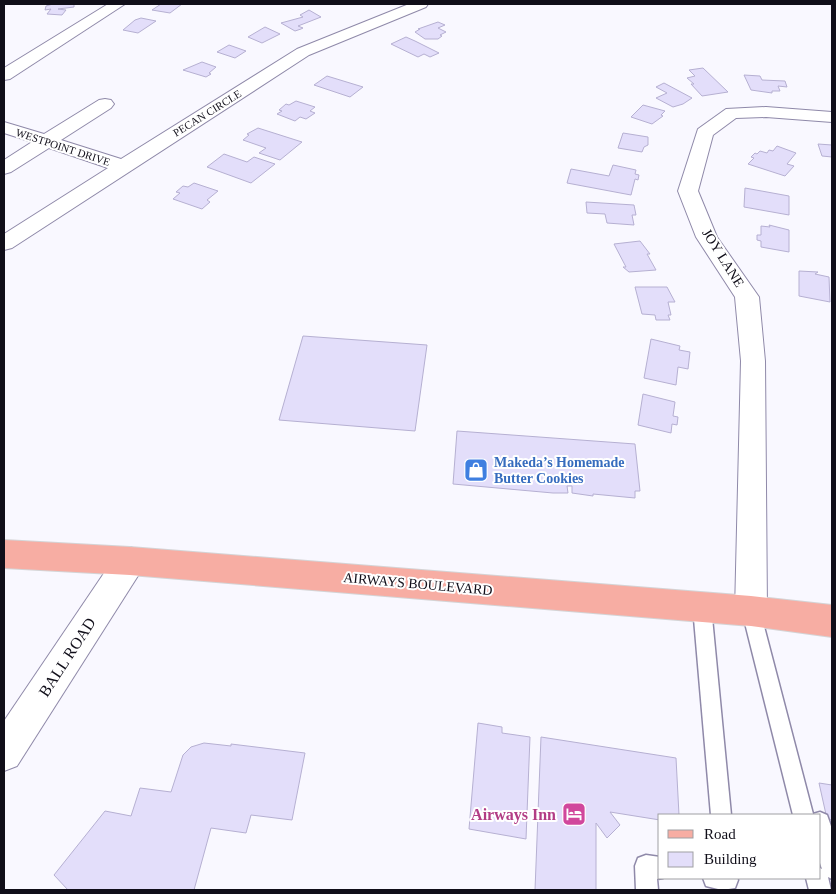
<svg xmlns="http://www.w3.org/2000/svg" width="836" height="894" font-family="Georgia,serif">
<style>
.building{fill:#e3defa;stroke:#b6b0d2}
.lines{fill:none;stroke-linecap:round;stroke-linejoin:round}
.service-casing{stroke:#8f89a9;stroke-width:3}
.minor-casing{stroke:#8f89a9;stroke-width:2}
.primary-casing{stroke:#d4d4d6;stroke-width:2}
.service{fill:#fff;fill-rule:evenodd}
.minor{fill:#fff;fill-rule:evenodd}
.primary{fill:#f7ada3;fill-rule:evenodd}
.labels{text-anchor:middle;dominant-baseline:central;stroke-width:4;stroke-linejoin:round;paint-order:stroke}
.far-street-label{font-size:11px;fill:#100e19;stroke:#fff}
.street-label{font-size:14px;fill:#100e19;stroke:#fff}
.shop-label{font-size:14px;font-weight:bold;fill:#366cbe;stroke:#fff;text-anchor:start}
.near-street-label{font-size:16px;fill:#100e19;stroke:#fff}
.near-hotel-label{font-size:16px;font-weight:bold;fill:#b23c85;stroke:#fff;text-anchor:end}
</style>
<rect width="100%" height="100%" fill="#f9f8ff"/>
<g class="building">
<path d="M 53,4 L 74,4 L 74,7 L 58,9 L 66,10 L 62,15 L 47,14 L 51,9 L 45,10 L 46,6 Z"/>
<path d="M 161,4 L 182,4 L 170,13 L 152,10 Z"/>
<path d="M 309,10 L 321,17 L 298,26 L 303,28 L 301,29 L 295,31 L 281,23 L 303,17 L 300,15 Z"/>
<path d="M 141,18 L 156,21 L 138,33 L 123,30 L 135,20 Z"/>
<path d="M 438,22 L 445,25 L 438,28 L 446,32 L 440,35 L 442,36 L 438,39 L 425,39 L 415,32 L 420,29 L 418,29 Z"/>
<path d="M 265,27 L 280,34 L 262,43 L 248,37 Z"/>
<path d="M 406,37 L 415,41 L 439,53 L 430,57 L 424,54 L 418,57 L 391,44 Z"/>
<path d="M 229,45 L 246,51 L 235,58 L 217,52 Z"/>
<path d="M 202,62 L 216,67 L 209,73 L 211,74 L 206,77 L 183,70 Z"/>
<path d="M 703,68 L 728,92 L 702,96 L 691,84 L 694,84 L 687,78 L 695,76 L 689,70 Z"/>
<path d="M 744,75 L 760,76 L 762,80 L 785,81 L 787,87 L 778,86 L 780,91 L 772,91 L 772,93 L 751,90 Z"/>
<path d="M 327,76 L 363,87 L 350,97 L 314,85 Z"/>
<path d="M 664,83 L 692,98 L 683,104 L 673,107 L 656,98 L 667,93 L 656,87 Z"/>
<path d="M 296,101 L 315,107 L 310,111 L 315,113 L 306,119 L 300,117 L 295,121 L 277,114 L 282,111 L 279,110 L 286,104 L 289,105 Z"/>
<path d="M 643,105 L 665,111 L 661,115 L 663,116 L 652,124 L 631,117 Z"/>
<path d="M 258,128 L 302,142 L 280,160 L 259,153 L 266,148 L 243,140 L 249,135 L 247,134 Z"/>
<path d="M 623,133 L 648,137 L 648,145 L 644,147 L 642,152 L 618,148 Z"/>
<path d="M 818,144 L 832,145 L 832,157 L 822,156 Z"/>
<path d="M 777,146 L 796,153 L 787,164 L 794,166 L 785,176 L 748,164 L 754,158 L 751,157 L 755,153 L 757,154 L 760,151 L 767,153 L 769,150 L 773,151 Z"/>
<path d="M 224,154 L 247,162 L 254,157 L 275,164 L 251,183 L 207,167 Z"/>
<path d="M 613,165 L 636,170 L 635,174 L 639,175 L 638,180 L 635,179 L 631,195 L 567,183 L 571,169 L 609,176 Z"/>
<path d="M 194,183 L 218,191 L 207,200 L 210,202 L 202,209 L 173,199 L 180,193 L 176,192 L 183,186 L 188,187 Z"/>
<path d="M 745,188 L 789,196 L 789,215 L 744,207 Z"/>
<path d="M 586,202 L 634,205 L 636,215 L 632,215 L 634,225 L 607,223 L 605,214 L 587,213 Z"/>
<path d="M 769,225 L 789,230 L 789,252 L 761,247 L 761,241 L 757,240 L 757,235 L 761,235 L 761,226 L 770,227 Z"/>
<path d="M 640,241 L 650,254 L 647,254 L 656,270 L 629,272 L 623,267 L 626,267 L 614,244 Z"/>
<path d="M 799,271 L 818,272 L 815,274 L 829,277 L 830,302 L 799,296 Z"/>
<path d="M 635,287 L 667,287 L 675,302 L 668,302 L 671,315 L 668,315 L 670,320 L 656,320 L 655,315 L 642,314 Z"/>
<path d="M 303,336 L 427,345 L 415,431 L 279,420 Z"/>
<path d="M 651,339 L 680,346 L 679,350 L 690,352 L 688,369 L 678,367 L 676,385 L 644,378 Z"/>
<path d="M 643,394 L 675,402 L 673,416 L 678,417 L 677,425 L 672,424 L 671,433 L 638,425 Z"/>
<path d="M 457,431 L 635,444 L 640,491 L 635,491 L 635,498 L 593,494 L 593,496 L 572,493 L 572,486 L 567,486 L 568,493 L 553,493 L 453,484 Z"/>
<path d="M 478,723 L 502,727 L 502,733 L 530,737 L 526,839 L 469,829 Z"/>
<path d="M 541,737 L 676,758 L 679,815 L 660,815 L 660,820 L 610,812 L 620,825 L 607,838 L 596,823 L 596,890 L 535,890 Z"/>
<path d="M 204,743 L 231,746 L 231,744 L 305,753 L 292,820 L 251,815 L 246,833 L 211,828 L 194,890 L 68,890 L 54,875 L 105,811 L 131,816 L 140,788 L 171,792 L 183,755 L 191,747 Z"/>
<path d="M 819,783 L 832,785 L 832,820 L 827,819 Z"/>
</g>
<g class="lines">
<g class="service-casing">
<g id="service">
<path d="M 702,599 L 708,601 L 711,607 L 731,815 L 711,815 L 693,607 L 696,601 Z"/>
<path d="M 751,603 L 757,605 L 760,611 L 813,814 L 820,812 L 827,815 L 832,829 L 832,879 L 828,877 L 831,890 L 809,890 L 806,878 L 820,878 L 820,868 L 822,869 L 820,863 L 820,815 L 793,815 L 742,611 L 745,605 Z"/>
<path d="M 646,855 L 660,857 L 660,878 L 663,878 L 657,879 L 658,890 L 636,890 L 635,866 L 638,858 Z"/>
<path d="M 703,878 L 737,878 L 738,880 L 735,888 L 722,890 L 706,886 Z"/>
</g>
</g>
<g class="minor-casing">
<g id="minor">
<path d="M 108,4 L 125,4 L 10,79 L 4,80 L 4,68 Z"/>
<path d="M 409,4 L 428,4 L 426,7 L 309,55 L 12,248 L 4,250 L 4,234 L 108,168 L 49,148 L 11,172 L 4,174 L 4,160 L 32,142 L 4,133 L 4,122 L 44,134 L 99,100 L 105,99 L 111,100 L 114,104 L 111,108 L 61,140 L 121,159 L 297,49 Z"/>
<path d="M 766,107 L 832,112 L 832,122 L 766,117 L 736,118 L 713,135 L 698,191 L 717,237 L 759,297 L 765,361 L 767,611 L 762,622 L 751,626 L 740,622 L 735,611 L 741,361 L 735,297 L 696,237 L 678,191 L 698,129 L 726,109 Z"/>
<path d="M 130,547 L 141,551 L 145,561 L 141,571 L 17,766 L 4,771 L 4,721 L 119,551 Z"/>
</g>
</g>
<g class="primary-casing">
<path id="primary" d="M 4,540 L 130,547 L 751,596 L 832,605 L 832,637 L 751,626 L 130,575 L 4,568 Z"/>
</g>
<use href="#service" class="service"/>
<use href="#minor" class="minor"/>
<use href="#primary" class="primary"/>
</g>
<defs>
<g id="shop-square" transform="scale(1.25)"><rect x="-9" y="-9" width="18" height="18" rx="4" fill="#3f7fe0" stroke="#fff"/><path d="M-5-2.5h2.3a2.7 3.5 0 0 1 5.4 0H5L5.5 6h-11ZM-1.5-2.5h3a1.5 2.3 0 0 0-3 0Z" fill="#fff"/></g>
<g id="hotel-square" transform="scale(1.25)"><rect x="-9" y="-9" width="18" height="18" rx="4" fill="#d1479c" stroke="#fff"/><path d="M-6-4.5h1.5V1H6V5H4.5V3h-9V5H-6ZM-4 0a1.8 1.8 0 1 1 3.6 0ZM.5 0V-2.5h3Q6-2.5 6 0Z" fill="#fff"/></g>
</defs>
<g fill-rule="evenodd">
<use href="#shop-square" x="476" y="470"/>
<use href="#hotel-square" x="574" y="814"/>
</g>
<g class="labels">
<g class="far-street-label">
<text transform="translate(207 113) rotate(-32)">PECAN CIRCLE</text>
<text transform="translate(63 147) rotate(18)">WESTPOINT DRIVE</text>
</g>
<g class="street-label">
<text transform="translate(723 258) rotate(58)">JOY LANE</text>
<text transform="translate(418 584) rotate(5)">AIRWAYS BOULEVARD</text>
</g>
<g class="shop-label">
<text x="494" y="462">Makeda’s Homemade<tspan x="494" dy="16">Butter Cookies</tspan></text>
</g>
<g class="near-street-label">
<text transform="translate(67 657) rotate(-57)">BALL ROAD</text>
</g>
<g class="near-hotel-label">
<text x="556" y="814">Airways Inn</text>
</g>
</g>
<rect width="836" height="894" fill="none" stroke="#100e19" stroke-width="10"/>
<rect x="658" y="814" width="162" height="65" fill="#ffffff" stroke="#9f9fa3"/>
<rect x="668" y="830" width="25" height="8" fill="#f7ada3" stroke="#9f9fa3"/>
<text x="704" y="839" font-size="15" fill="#100e19">Road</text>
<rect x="668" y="852" width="25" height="15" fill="#e3defa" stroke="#9f9fa3"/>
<text x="704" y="864" font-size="15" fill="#100e19">Building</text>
</svg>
